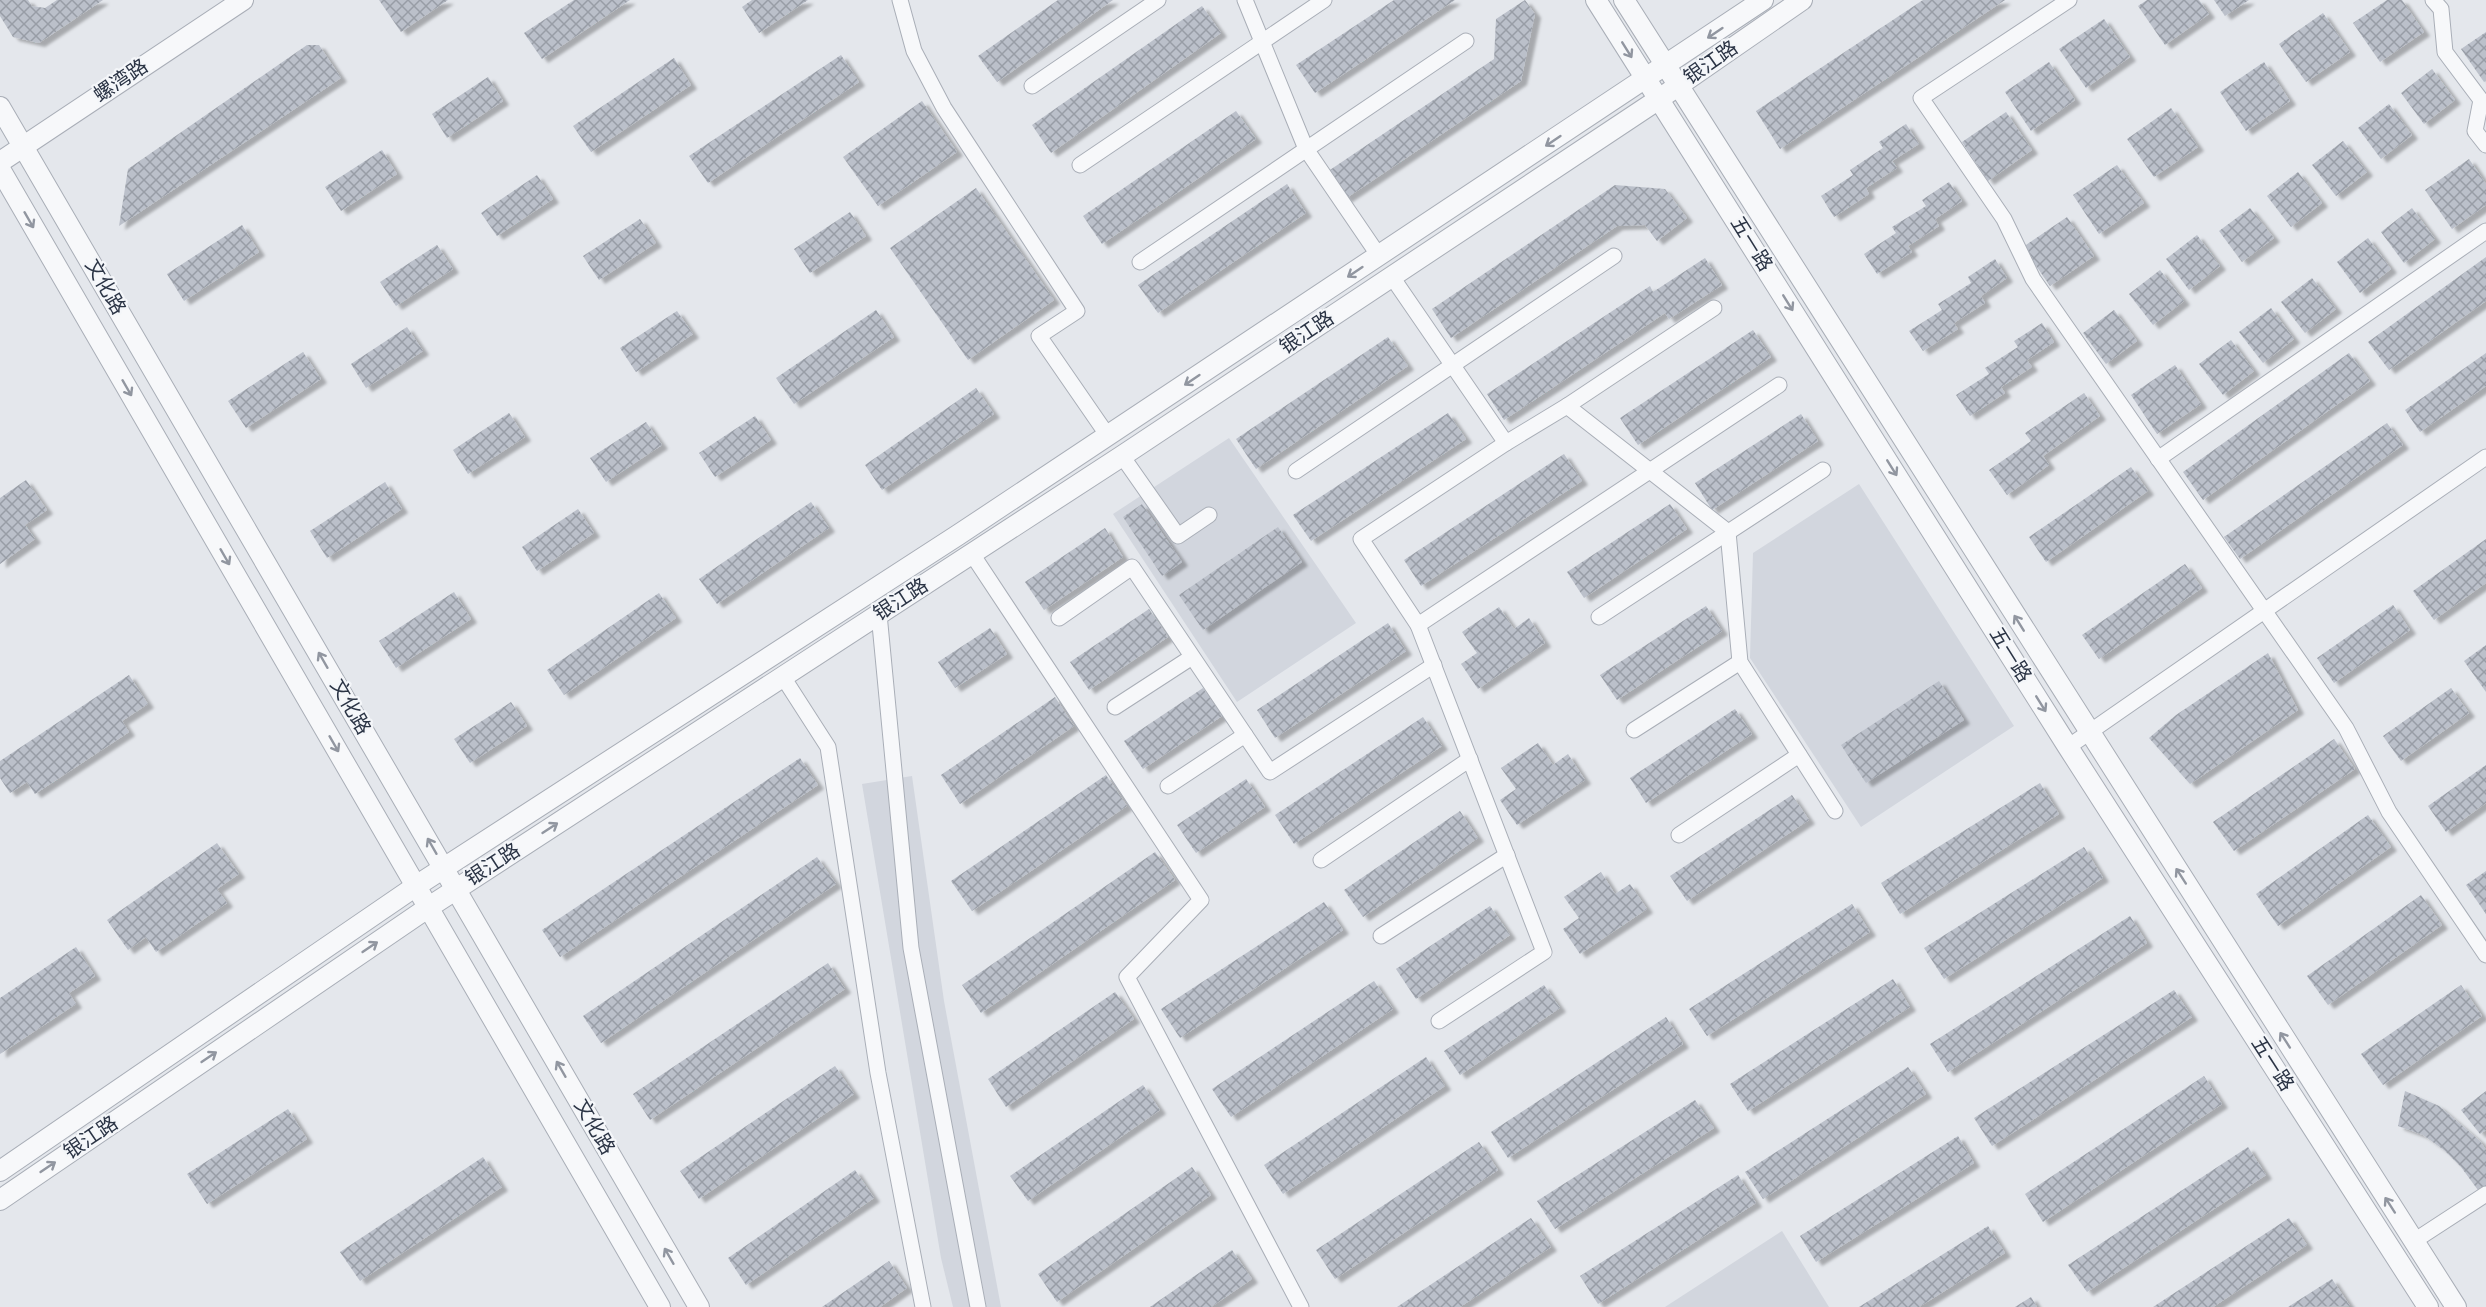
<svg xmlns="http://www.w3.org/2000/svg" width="2486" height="1307" font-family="'Sofia Sans Condensed','Noto Sans SC',sans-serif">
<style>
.built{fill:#d2d6de}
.building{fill:url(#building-cross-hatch);filter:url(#shadow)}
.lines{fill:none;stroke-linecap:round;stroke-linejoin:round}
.minor-casing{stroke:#a9aeb7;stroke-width:17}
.tertiary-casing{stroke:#a9aeb7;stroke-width:22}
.minor{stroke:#f7f8fa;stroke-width:15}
.tertiary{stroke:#f7f8fa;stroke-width:20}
.oneway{stroke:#9196a0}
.labels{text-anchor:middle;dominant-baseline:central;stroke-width:4.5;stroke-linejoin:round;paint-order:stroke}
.street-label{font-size:20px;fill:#2b3445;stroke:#f4f6f9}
</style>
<defs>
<pattern id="building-cross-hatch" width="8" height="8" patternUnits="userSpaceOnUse" patternTransform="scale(1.5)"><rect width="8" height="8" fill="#bbc0ca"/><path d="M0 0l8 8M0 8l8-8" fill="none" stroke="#989da6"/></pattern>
<filter id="shadow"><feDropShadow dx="6" dy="4" stdDeviation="1.5" flood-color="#0004"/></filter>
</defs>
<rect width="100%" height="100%" fill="#e4e7ec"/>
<g class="built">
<path d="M 1229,438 L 1356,623 L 1237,702 L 1113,514 Z"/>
<path d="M 1859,484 L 2014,726 L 1861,827 L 1750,658 L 1753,553 Z"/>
<path d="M 912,776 L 944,1001 L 1001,1307 L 953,1307 L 941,1258 L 862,784 Z"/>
<path d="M 1782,1231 L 1829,1307 L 1665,1307 Z"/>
</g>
<g class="building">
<path d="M 0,0 L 28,0 L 32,6 L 45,8 L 57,0 L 103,0 L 39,43 L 13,37 L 0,16 Z"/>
<path d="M 379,0 L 448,0 L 401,32 Z"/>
<path d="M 574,0 L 630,0 L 542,59 L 524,33 Z"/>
<path d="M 752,0 L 808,0 L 759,33 L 742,7 Z"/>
<path d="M 1058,0 L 1113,0 L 997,82 L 978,56 Z"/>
<path d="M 1394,0 L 1455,0 L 1315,93 L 1296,65 Z"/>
<path d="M 1525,0 L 1535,14 L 1521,81 L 1345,199 L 1327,172 L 1494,59 L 1496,19 Z"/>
<path d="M 1923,0 L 2005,0 L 1780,149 L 1756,111 Z"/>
<path d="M 2147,0 L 2199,0 L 2209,14 L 2165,45 L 2138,6 Z"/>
<path d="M 2214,0 L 2249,0 L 2225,16 Z"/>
<path d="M 2387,0 L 2402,0 L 2424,32 L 2380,62 L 2353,23 Z"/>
<path d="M 1202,6 L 1221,33 L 1051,153 L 1032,125 Z"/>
<path d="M 2323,13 L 2350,52 L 2306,82 L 2279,44 Z"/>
<path d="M 2104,19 L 2130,57 L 2086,88 L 2059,49 Z"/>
<path d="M 2486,32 L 2486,81 L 2484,82 L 2461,49 Z"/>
<path d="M 307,45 L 319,45 L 341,78 L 119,226 L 128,169 Z"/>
<path d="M 841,55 L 859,82 L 708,183 L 689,156 Z"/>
<path d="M 674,58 L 691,85 L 591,152 L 573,126 Z"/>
<path d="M 2049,62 L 2075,100 L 2031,131 L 2005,92 Z"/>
<path d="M 2264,62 L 2290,101 L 2246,131 L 2220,92 Z"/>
<path d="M 2432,69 L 2455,100 L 2424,124 L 2401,93 Z"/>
<path d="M 488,77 L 503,101 L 447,138 L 432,114 Z"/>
<path d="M 922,101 L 957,152 L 878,206 L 843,157 Z"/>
<path d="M 2389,104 L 2412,135 L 2381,159 L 2358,128 Z"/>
<path d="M 2171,108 L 2198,147 L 2154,177 L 2127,139 Z"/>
<path d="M 1236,111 L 1256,139 L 1102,244 L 1083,216 Z"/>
<path d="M 2006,112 L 2032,150 L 1988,181 L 1962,142 Z"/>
<path d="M 1906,124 L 1919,144 L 1892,161 L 1897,168 L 1866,188 L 1869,194 L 1834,217 L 1821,196 L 1853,175 L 1850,170 L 1883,148 L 1879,142 Z"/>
<path d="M 2343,141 L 2367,172 L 2336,196 L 2312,165 Z"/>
<path d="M 382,150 L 397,174 L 341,211 L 325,187 Z"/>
<path d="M 2469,159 L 2486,184 L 2486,205 L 2452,229 L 2425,190 Z"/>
<path d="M 2117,165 L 2144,203 L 2099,234 L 2073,195 Z"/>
<path d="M 2298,172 L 2322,203 L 2291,227 L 2267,196 Z"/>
<path d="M 537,175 L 553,199 L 497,236 L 481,213 Z"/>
<path d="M 1949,182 L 1962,201 L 1935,219 L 1939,226 L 1908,246 L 1912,252 L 1877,274 L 1864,254 L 1896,233 L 1892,227 L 1926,206 L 1922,200 Z"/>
<path d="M 1287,184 L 1306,213 L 1158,313 L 1138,285 Z"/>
<path d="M 1615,185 L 1665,189 L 1687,218 L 1657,241 L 1645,225 L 1617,226 L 1451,338 L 1432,309 Z"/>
<path d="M 976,188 L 1054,300 L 968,360 L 890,248 Z"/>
<path d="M 2250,208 L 2274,238 L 2242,262 L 2219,231 Z"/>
<path d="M 2412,208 L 2435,239 L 2404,263 L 2381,232 Z"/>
<path d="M 850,212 L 866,236 L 810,273 L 794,249 Z"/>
<path d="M 2067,217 L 2094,256 L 2050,286 L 2023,247 Z"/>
<path d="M 640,219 L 656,243 L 599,280 L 583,256 Z"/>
<path d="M 242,225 L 259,252 L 184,301 L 167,274 Z"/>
<path d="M 2197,235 L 2220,266 L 2189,290 L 2166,259 Z"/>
<path d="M 2368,238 L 2391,269 L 2360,293 L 2337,262 Z"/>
<path d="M 437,245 L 453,269 L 396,306 L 380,282 Z"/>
<path d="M 2486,257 L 2486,301 L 2389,370 L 2368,342 Z"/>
<path d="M 1705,258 L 1722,285 L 1669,319 L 1665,313 L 1504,420 L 1487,394 L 1650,286 L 1653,292 Z"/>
<path d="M 1995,259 L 2007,278 L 1981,296 L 1985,303 L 1954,323 L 1958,329 L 1923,351 L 1909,331 L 1942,310 L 1938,304 L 1971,283 L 1968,277 Z"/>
<path d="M 2160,270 L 2184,301 L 2153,325 L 2129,294 Z"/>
<path d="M 2312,278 L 2336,309 L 2305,333 L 2281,302 Z"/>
<path d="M 2271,308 L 2294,339 L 2263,363 L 2239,332 Z"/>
<path d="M 876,310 L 894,337 L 794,404 L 776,378 Z"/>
<path d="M 2114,310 L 2137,341 L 2106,364 L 2083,333 Z"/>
<path d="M 677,311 L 693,334 L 636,372 L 620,348 Z"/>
<path d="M 2042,323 L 2054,342 L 2027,360 L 2032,367 L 2001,387 L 2005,393 L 1970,416 L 1956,395 L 1989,374 L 1985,368 L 2018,347 L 2014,341 Z"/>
<path d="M 407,327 L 423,351 L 366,388 L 351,364 Z"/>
<path d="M 1753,330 L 1771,357 L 1638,445 L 1620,418 Z"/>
<path d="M 1388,337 L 1408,366 L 1256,469 L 1236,439 Z"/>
<path d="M 2231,340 L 2254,371 L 2223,395 L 2199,364 Z"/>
<path d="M 303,352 L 321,379 L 246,428 L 228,401 Z"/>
<path d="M 2349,353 L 2370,381 L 2203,500 L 2183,472 Z"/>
<path d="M 2486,353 L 2486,386 L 2420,432 L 2405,410 Z"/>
<path d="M 2175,365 L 2201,404 L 2157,434 L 2131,395 Z"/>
<path d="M 976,388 L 994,414 L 882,490 L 865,465 Z"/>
<path d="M 2084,393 L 2100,416 L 2043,456 L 2049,465 L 2007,495 L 1989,470 L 2031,441 L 2025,433 Z"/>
<path d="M 509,413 L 525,437 L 468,474 L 453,450 Z"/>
<path d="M 1448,413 L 1466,439 L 1311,541 L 1293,515 Z"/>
<path d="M 1801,414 L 1818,441 L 1712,510 L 1695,483 Z"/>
<path d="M 755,416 L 771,440 L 715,477 L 699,453 Z"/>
<path d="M 646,422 L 662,445 L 606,482 L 590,458 Z"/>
<path d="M 2387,423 L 2403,445 L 2240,559 L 2224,537 Z"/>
<path d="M 1564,454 L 1582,481 L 1421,586 L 1404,560 Z"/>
<path d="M 2131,467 L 2148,491 L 2046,562 L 2029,537 Z"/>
<path d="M 26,480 L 47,510 L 25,525 L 35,539 L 0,564 L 0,498 Z"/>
<path d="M 385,482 L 402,509 L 327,558 L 310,531 Z"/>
<path d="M 811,502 L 829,528 L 717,604 L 699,579 Z"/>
<path d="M 1142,504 L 1182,562 L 1162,576 L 1123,517 Z"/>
<path d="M 1670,504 L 1687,529 L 1584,598 L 1567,572 Z"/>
<path d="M 578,509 L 594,533 L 537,571 L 522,547 Z"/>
<path d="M 1278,527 L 1302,562 L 1203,630 L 1179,595 Z"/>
<path d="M 1105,528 L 1123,557 L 1044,610 L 1025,582 Z"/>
<path d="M 2486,539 L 2486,583 L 2434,620 L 2413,591 Z"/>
<path d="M 2185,564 L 2202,588 L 2099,659 L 2082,635 Z"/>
<path d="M 454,592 L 471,619 L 396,668 L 379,641 Z"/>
<path d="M 659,593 L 676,618 L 564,695 L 547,670 Z"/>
<path d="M 2393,605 L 2410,630 L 2334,683 L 2317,658 Z"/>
<path d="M 1706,606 L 1722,631 L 1617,700 L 1600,675 Z"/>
<path d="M 1499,607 L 1514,629 L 1529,618 L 1545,643 L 1478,689 L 1461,664 L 1477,653 L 1462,632 Z"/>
<path d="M 1149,609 L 1168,637 L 1089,690 L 1070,662 Z"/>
<path d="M 1388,623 L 1406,651 L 1275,738 L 1257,710 Z"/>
<path d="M 990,628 L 1007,654 L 955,688 L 938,662 Z"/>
<path d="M 2486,645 L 2486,692 L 2464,661 Z"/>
<path d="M 2268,653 L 2298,710 L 2190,784 L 2149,738 L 2176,715 Z"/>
<path d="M 129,675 L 148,704 L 122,721 L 129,732 L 35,794 L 27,782 L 10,793 L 0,778 L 0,761 Z"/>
<path d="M 1939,681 L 1964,720 L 1866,783 L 1841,745 Z"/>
<path d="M 1203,688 L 1222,716 L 1143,769 L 1124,741 Z"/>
<path d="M 2451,688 L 2469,713 L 2401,761 L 2383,736 Z"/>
<path d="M 1055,697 L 1074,726 L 960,804 L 941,775 Z"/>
<path d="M 511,702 L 527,726 L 470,763 L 454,739 Z"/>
<path d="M 1735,709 L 1752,734 L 1646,803 L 1630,778 Z"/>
<path d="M 1423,717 L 1442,746 L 1294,844 L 1275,815 Z"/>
<path d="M 2334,739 L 2355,769 L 2234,851 L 2213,822 Z"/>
<path d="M 1538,743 L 1553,765 L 1568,754 L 1585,780 L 1517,825 L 1500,800 L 1516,789 L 1501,768 Z"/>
<path d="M 800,758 L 818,785 L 560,957 L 542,930 Z"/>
<path d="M 2486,765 L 2486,803 L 2446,832 L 2428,806 Z"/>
<path d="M 1106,775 L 1127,806 L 972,911 L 951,881 Z"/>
<path d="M 1246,779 L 1265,807 L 1196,853 L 1177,825 Z"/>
<path d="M 2040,783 L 2059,814 L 1900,914 L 1881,883 Z"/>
<path d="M 1792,795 L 1809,820 L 1687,901 L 1670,876 Z"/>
<path d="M 1460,811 L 1478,838 L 1363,917 L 1344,890 Z"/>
<path d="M 2368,815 L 2391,847 L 2278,926 L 2256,894 Z"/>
<path d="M 217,843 L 239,874 L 217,889 L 227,903 L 156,952 L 146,937 L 128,950 L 107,920 Z"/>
<path d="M 2084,847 L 2103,878 L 1944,979 L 1924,948 Z"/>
<path d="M 1155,852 L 1175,880 L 981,1013 L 962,985 Z"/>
<path d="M 817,857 L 836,884 L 601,1043 L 583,1016 Z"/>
<path d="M 2486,871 L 2486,914 L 2466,885 Z"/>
<path d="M 1601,872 L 1615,894 L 1630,884 L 1647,909 L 1580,954 L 1563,929 L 1579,918 L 1564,897 Z"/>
<path d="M 2421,895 L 2442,925 L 2328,1005 L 2307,976 Z"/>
<path d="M 1324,902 L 1343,930 L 1180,1038 L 1161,1009 Z"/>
<path d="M 1852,904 L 1870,932 L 1707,1036 L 1689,1009 Z"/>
<path d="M 1490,906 L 1510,935 L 1416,999 L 1396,969 Z"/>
<path d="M 2130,916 L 2147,943 L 1948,1072 L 1930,1044 Z"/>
<path d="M 76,947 L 95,976 L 69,993 L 76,1004 L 0,1054 L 0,998 Z"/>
<path d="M 828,963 L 845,989 L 650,1120 L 633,1094 Z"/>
<path d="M 1893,979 L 1910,1007 L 1748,1111 L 1730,1084 Z"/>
<path d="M 1374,981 L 1393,1009 L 1231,1117 L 1212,1089 Z"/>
<path d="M 1544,985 L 1560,1008 L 1460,1075 L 1444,1051 Z"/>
<path d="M 2461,985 L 2482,1016 L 2383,1085 L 2361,1054 Z"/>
<path d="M 2174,990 L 2192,1017 L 1992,1146 L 1974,1118 Z"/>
<path d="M 1115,992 L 1134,1019 L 1006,1107 L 988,1079 Z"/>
<path d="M 1666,1017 L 1683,1044 L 1508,1158 L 1491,1132 Z"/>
<path d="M 1426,1057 L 1445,1086 L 1283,1194 L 1264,1165 Z"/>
<path d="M 835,1066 L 854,1094 L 699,1199 L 680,1171 Z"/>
<path d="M 1908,1067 L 1926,1094 L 1763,1199 L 1745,1172 Z"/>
<path d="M 2204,1076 L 2222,1104 L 2043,1222 L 2025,1194 Z"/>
<path d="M 1143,1085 L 1160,1110 L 1028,1201 L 1010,1176 Z"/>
<path d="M 2405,1091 L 2439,1106 L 2480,1141 L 2486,1150 L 2486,1201 L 2461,1167 L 2444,1150 L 2423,1135 L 2398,1126 Z"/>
<path d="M 2486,1091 L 2486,1130 L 2480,1134 L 2461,1110 Z"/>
<path d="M 1695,1100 L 1714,1128 L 1555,1229 L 1537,1201 Z"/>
<path d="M 288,1109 L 307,1139 L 207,1204 L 187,1174 Z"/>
<path d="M 1958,1136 L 1974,1163 L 1816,1262 L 1800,1236 Z"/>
<path d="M 1479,1142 L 1498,1170 L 1335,1279 L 1316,1250 Z"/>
<path d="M 2248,1147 L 2266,1175 L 2087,1292 L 2068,1265 Z"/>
<path d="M 483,1157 L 502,1187 L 360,1281 L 340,1252 Z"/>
<path d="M 1192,1167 L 1211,1195 L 1057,1302 L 1038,1274 Z"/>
<path d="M 855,1170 L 874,1198 L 746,1285 L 728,1258 Z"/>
<path d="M 1738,1175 L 1756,1203 L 1598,1304 L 1580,1276 Z"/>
<path d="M 1531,1218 L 1551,1247 L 1460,1307 L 1397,1307 Z"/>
<path d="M 2289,1218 L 2307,1245 L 2213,1307 L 2153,1307 Z"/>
<path d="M 1988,1226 L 2005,1253 L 1919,1307 L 1859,1307 Z"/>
<path d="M 1232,1250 L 1252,1279 L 1211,1307 L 1150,1307 Z"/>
<path d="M 889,1261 L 907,1288 L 880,1307 L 822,1307 Z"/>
<path d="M 2332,1279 L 2350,1306 L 2288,1307 Z"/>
<path d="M 2031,1297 L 2037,1307 L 2015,1307 Z"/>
</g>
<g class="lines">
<g class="minor-casing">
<g id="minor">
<path d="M 900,0 L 914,51 L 944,108 L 1077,311 L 1039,336 L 1108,436"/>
<path d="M 1245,0 L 1306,149 L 1379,256"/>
<path d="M 2069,0 L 1921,98 L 2004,219 L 2033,279 L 2346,728 L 2389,812 L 2486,955"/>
<path d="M 2433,0 L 2441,9 L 2445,52 L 2481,100 L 2475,131 L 2486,145"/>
<path d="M 1032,86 L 1158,0"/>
<path d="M 1080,165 L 1324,0"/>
<path d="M 1140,262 L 1466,41"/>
<path d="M 1392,277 L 1506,443 L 1567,406 L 1728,532 L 1740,662 L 1835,811"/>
<path d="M 1567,406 L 1714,308"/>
<path d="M 1122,456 L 1178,536 L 1209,515"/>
<path d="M 2158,459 L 2486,231"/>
<path d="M 1296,471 L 1614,256"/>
<path d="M 972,554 L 1201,900 L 1127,977 L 1301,1307"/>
<path d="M 879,614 L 911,948 L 978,1307"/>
<path d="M 1599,617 L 1823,470"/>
<path d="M 1059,618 L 1132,567 L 1270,772 L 1434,665"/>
<path d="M 1418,625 L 1779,385"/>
<path d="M 783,677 L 828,747 L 878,1073 L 923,1307"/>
<path d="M 1115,707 L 1192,657"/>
<path d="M 1634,730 L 1740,662"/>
<path d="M 2068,747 L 2486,457"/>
<path d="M 1168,786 L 1245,735"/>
<path d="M 1679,835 L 1799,755"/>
<path d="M 1321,860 L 1470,759"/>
<path d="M 1381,936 L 1507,855"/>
<path d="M 1439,1021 L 1544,952 L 1418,625 L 1361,539 L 1506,443"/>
<path d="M 2414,1241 L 2486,1194"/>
</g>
</g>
<g class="tertiary-casing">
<g id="tertiary">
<path d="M 1596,0 L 2068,747 L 2428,1307"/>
<path d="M 1624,0 L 2456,1307"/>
<path d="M 0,107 L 699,1307"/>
<path d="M 0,162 L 243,0"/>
<path d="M 0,169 L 660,1307"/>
<path d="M 0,1171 L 416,886 L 958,535 L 1763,0"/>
<path d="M 0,1200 L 429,907 L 1122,456 L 1659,99 L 1802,0"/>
</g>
</g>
<use href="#minor" class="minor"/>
<use href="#tertiary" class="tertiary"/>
</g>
<defs><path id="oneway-shaft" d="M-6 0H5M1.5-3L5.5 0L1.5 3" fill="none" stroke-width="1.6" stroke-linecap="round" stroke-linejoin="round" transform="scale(1.5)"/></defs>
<g class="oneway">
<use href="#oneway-shaft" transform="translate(1715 33) rotate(146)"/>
<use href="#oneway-shaft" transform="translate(1627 50) rotate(58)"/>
<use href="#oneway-shaft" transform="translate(1553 141) rotate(146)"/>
<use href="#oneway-shaft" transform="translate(29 220) rotate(60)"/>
<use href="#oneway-shaft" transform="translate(1355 272) rotate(146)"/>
<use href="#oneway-shaft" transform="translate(1788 303) rotate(58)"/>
<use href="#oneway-shaft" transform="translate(1192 380) rotate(146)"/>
<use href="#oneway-shaft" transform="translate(127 388) rotate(60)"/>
<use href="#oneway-shaft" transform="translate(1892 468) rotate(58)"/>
<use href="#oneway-shaft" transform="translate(225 557) rotate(60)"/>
<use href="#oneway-shaft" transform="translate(2019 623) rotate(-122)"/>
<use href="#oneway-shaft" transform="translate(323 660) rotate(-120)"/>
<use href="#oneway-shaft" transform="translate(2041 704) rotate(58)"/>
<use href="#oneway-shaft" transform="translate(334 744) rotate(60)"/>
<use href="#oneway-shaft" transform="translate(550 828) rotate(-33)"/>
<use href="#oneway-shaft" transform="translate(432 846) rotate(-120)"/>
<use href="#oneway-shaft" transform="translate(2181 876) rotate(-123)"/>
<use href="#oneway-shaft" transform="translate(370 947) rotate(-34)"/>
<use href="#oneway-shaft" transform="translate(2285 1040) rotate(-123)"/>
<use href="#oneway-shaft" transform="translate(209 1057) rotate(-34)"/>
<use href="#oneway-shaft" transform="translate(561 1069) rotate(-120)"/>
<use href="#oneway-shaft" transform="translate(48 1167) rotate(-34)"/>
<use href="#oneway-shaft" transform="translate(2390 1205) rotate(-123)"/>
<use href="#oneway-shaft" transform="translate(669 1256) rotate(-120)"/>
</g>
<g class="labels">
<g class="street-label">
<text transform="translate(1711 63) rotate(-35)">银江路</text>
<text transform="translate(121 81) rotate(-34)">螺湾路</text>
<text transform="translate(1751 244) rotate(58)">五一路</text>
<text transform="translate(105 287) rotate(60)">文化路</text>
<text transform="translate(1307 333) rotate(-34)">银江路</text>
<text transform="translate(901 600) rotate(-33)">银江路</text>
<text transform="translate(2010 655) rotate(58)">五一路</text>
<text transform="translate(350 707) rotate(60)">文化路</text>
<text transform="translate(493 865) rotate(-33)">银江路</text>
<text transform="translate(2272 1064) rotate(57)">五一路</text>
<text transform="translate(594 1127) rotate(60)">文化路</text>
<text transform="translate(91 1138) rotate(-34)">银江路</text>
</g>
</g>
</svg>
